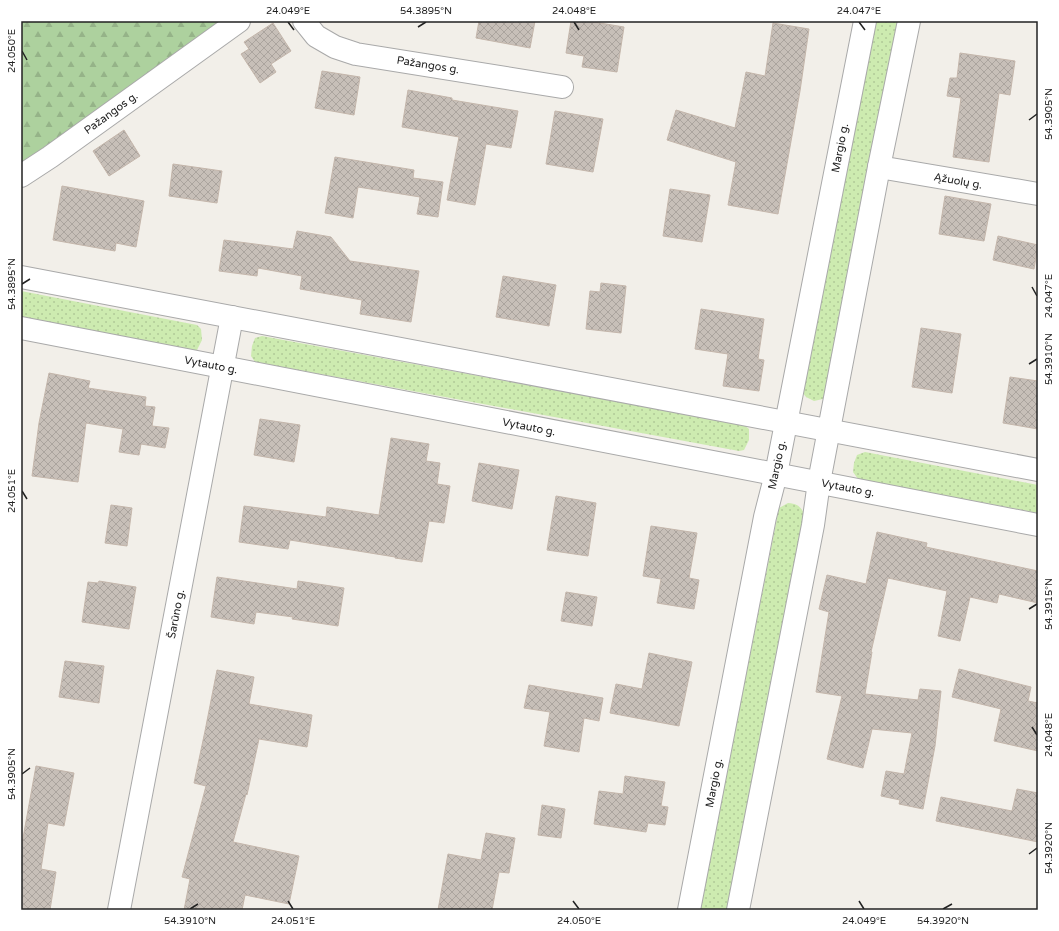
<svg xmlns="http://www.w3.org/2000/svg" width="1059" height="931" font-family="'Varela Round',sans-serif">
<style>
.grass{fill:url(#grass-dots)}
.forest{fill:url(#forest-firs)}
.building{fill:url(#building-cross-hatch);stroke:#c4b6ab}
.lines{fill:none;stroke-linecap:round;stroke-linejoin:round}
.minor-casing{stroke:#a9a9a9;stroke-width:24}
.minor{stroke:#fff;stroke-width:22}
.ticks{fill:none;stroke:#222;stroke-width:1.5}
.labels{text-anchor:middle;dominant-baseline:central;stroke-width:3;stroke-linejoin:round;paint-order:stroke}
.street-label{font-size:11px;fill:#222;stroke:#fff}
.neatline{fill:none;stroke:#222;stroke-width:1.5}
.ticks-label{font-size:10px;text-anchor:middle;fill:#222}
</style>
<defs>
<pattern id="grass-dots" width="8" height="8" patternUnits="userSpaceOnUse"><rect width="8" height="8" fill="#cdebb0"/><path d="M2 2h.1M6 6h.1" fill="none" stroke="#b0c997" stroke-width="1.8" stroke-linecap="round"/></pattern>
<pattern id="forest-firs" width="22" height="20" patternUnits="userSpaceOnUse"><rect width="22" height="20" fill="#add19e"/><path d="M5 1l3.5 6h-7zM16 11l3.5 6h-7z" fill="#95b388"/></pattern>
<pattern id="building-cross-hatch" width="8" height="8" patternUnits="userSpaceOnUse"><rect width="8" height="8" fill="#c7bfb8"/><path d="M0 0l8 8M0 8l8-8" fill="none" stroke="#aba49e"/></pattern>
</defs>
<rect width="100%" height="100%" fill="#f2efe9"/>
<g class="grass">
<path d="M 873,21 L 900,21 L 828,391 L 823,399 L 814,401 L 806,397 L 803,393 Z"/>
<path d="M 21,291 L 197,325 L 201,329 L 202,340 L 197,350 L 191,352 L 21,318 Z"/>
<path d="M 262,336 L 744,425 L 749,429 L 749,440 L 744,450 L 739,451 L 255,362 L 251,356 L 252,346 L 255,338 Z"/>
<path d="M 865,452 L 1038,485 L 1038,513 L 858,479 L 853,472 L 854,463 L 857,455 Z"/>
<path d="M 788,503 C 798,504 800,506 805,515 L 727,910 L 700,910 L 779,508 Z"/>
</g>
<path class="forest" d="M 21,21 L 227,21 L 21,166 Z"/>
<g class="building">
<path d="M 479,21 L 535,21 L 530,48 L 476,38 Z"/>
<path d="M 571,21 L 588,21 L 624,27 L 617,72 L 582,67 L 584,56 L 566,53 Z"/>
<path d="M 273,23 L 291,51 L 271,64 L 276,72 L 260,83 L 241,54 L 249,49 L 244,42 Z"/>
<path d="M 773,23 L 809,29 L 800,91 L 778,214 L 728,205 L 736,162 L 667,140 L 676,110 L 735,128 L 746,72 L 765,76 Z"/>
<path d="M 960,53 L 1015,61 L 1010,95 L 999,93 L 989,162 L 953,157 L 961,98 L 947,96 L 950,78 L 957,78 Z"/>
<path d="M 322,71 L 360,77 L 354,115 L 315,108 Z"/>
<path d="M 408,90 L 452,98 L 452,100 L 518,111 L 511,148 L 486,144 L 475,205 L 447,200 L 459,137 L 402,127 Z"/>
<path d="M 555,111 L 603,119 L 593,172 L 546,164 Z"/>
<path d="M 124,130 L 140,156 L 109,176 L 93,151 Z"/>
<path d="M 335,157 L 414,170 L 413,178 L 443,182 L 438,217 L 417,214 L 420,197 L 358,187 L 353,218 L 325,213 Z"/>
<path d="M 173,164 L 222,171 L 217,203 L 169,196 Z"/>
<path d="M 62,186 L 144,201 L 136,247 L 116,243 L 115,251 L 53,240 Z"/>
<path d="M 670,189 L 710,195 L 702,242 L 663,236 Z"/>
<path d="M 945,196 L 991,204 L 984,241 L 939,234 Z"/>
<path d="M 297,231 L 331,237 L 350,261 L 419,271 L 411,322 L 360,314 L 362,300 L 300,289 L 302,276 L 258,268 L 257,276 L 219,271 L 224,240 L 293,249 Z"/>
<path d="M 998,236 L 1038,245 L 1034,269 L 993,260 Z"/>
<path d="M 503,276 L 556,285 L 549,326 L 496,317 Z"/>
<path d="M 601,283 L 626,286 L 621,333 L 586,329 L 590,291 L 600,292 Z"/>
<path d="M 701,309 L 764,319 L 758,359 L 764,360 L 759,391 L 723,386 L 728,354 L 695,349 Z"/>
<path d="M 921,328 L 961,334 L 952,393 L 912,387 Z"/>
<path d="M 49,373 L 90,381 L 88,388 L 146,397 L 145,406 L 155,407 L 152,426 L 169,428 L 165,448 L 141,444 L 139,455 L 119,452 L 123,429 L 86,423 L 78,482 L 32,476 L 39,423 Z"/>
<path d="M 1010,377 L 1038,381 L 1038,429 L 1003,423 Z"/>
<path d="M 260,419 L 300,425 L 294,462 L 254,455 Z"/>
<path d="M 391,438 L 429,444 L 426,461 L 440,463 L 437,484 L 450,486 L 444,523 L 429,521 L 422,562 L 395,558 L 395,557 L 290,540 L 288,549 L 239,542 L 244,506 L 326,517 L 327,507 L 379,515 Z"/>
<path d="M 479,463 L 519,470 L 512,509 L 472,501 Z"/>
<path d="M 556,496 L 596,503 L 588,556 L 547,550 Z"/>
<path d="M 111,505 L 132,508 L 127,546 L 105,543 Z"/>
<path d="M 651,526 L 697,533 L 689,578 L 699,580 L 694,609 L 657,603 L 661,579 L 643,576 Z"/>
<path d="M 877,532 L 927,543 L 926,547 L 1038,571 L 1038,603 L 999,594 L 997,603 L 970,597 L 960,641 L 938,636 L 947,591 L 888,578 L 871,652 L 872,652 L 865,694 L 918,700 L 920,689 L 941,691 L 935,746 L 923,809 L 899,804 L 900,800 L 881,796 L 886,771 L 904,774 L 912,733 L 872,729 L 863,768 L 827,759 L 842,696 L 816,692 L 829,612 L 819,609 L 827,575 L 866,584 Z"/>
<path d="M 217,577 L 297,589 L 298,581 L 344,588 L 338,626 L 292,619 L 293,617 L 256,612 L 254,624 L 211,617 Z"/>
<path d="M 99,581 L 136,587 L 129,629 L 82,622 L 88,582 L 98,583 Z"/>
<path d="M 566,592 L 597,597 L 592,626 L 561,621 Z"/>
<path d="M 649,653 L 692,662 L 679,726 L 610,713 L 616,684 L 642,689 Z"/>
<path d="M 65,661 L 104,666 L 99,703 L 59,697 Z"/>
<path d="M 959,669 L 1031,687 L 1028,701 L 1038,703 L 1038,751 L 994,741 L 1001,709 L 952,697 Z"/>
<path d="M 217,670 L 254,677 L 249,704 L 312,715 L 307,747 L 259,739 L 247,795 L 246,794 L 233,842 L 299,856 L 289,904 L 245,895 L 242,910 L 184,910 L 190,879 L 182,877 L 206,786 L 194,783 L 205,731 Z"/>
<path d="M 529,685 L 603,698 L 599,721 L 584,718 L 579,752 L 544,746 L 550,712 L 524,708 Z"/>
<path d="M 36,766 L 74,773 L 64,826 L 48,823 L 41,869 L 56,872 L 50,910 L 21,910 L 21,849 Z"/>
<path d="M 625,776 L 665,782 L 661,806 L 668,807 L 665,825 L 648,823 L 646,832 L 594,824 L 599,791 L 623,794 Z"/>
<path d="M 1017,789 L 1038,793 L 1038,842 L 936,821 L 941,797 L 1012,811 Z"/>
<path d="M 542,805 L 565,809 L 561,838 L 538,835 Z"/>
<path d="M 486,833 L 515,838 L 509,873 L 499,872 L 492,910 L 438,910 L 448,854 L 481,860 Z"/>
</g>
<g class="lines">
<g class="minor-casing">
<g id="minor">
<path d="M 304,21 L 316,36 L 335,47 L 356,54 L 562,87"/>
<path d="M 879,167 L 1038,194"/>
<path d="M 21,176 L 50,157 L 239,21"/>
<path d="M 21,277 L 1038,470"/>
<path d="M 21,328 L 1038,525"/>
<path d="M 119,910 L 232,317"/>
<path d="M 689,910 L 765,517 L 776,474 L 865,21"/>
<path d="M 738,910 L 813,525 L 819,482 L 879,167 L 909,21"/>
</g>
</g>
<use href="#minor" class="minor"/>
</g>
<path class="ticks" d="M 288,22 L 294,30M 574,22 L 579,30M 859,22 L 865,30M 418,27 L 426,22M 22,51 L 27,60M 1029,120 L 1037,114M 22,284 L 30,279M 1032,287 L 1037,296M 1029,364 L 1037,359M 22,491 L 27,499M 1029,609 L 1037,604M 1032,727 L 1037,735M 22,774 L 30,768M 1029,854 L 1037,848M 288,901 L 293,909M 573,901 L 579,909M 859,901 L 864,909M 190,909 L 198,904M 943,909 L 952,904"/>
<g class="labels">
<g class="street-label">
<text transform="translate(428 65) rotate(9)">Pažangos g.</text>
<text transform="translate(111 113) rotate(-36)">Pažangos g.</text>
<text transform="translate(840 148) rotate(-79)">Margio g.</text>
<text transform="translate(958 181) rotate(10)">Ąžuolų g.</text>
<text transform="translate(211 365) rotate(11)">Vytauto g.</text>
<text transform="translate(529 427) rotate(11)">Vytauto g.</text>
<text transform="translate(777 465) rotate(-78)">Margio g.</text>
<text transform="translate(848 488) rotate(11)">Vytauto g.</text>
<text transform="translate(176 614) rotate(-79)">Šarūno g.</text>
<text transform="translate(714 783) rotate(-79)">Margio g.</text>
</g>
</g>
<rect width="1059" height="931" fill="none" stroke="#ffffff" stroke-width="44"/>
<rect x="22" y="22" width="1015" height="887" class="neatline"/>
<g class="ticks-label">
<text x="288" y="14">24.049°E</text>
<text x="426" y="14">54.3895°N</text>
<text x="574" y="14">24.048°E</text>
<text x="859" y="14">24.047°E</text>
<text transform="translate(11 51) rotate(-90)" y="4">24.050°E</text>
<text transform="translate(1048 114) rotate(-90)" y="4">54.3905°N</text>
<text transform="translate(11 284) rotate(-90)" y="4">54.3895°N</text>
<text transform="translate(1048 296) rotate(-90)" y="4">24.047°E</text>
<text transform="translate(1048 359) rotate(-90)" y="4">54.3910°N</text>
<text transform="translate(11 491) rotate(-90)" y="4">24.051°E</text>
<text transform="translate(1048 604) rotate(-90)" y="4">54.3915°N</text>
<text transform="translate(1048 735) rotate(-90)" y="4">24.048°E</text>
<text transform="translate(11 774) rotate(-90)" y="4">54.3905°N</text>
<text transform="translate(1048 848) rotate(-90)" y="4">54.3920°N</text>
<text x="190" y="924">54.3910°N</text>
<text x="293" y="924">24.051°E</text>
<text x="579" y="924">24.050°E</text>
<text x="864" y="924">24.049°E</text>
<text x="943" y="924">54.3920°N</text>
</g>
</svg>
